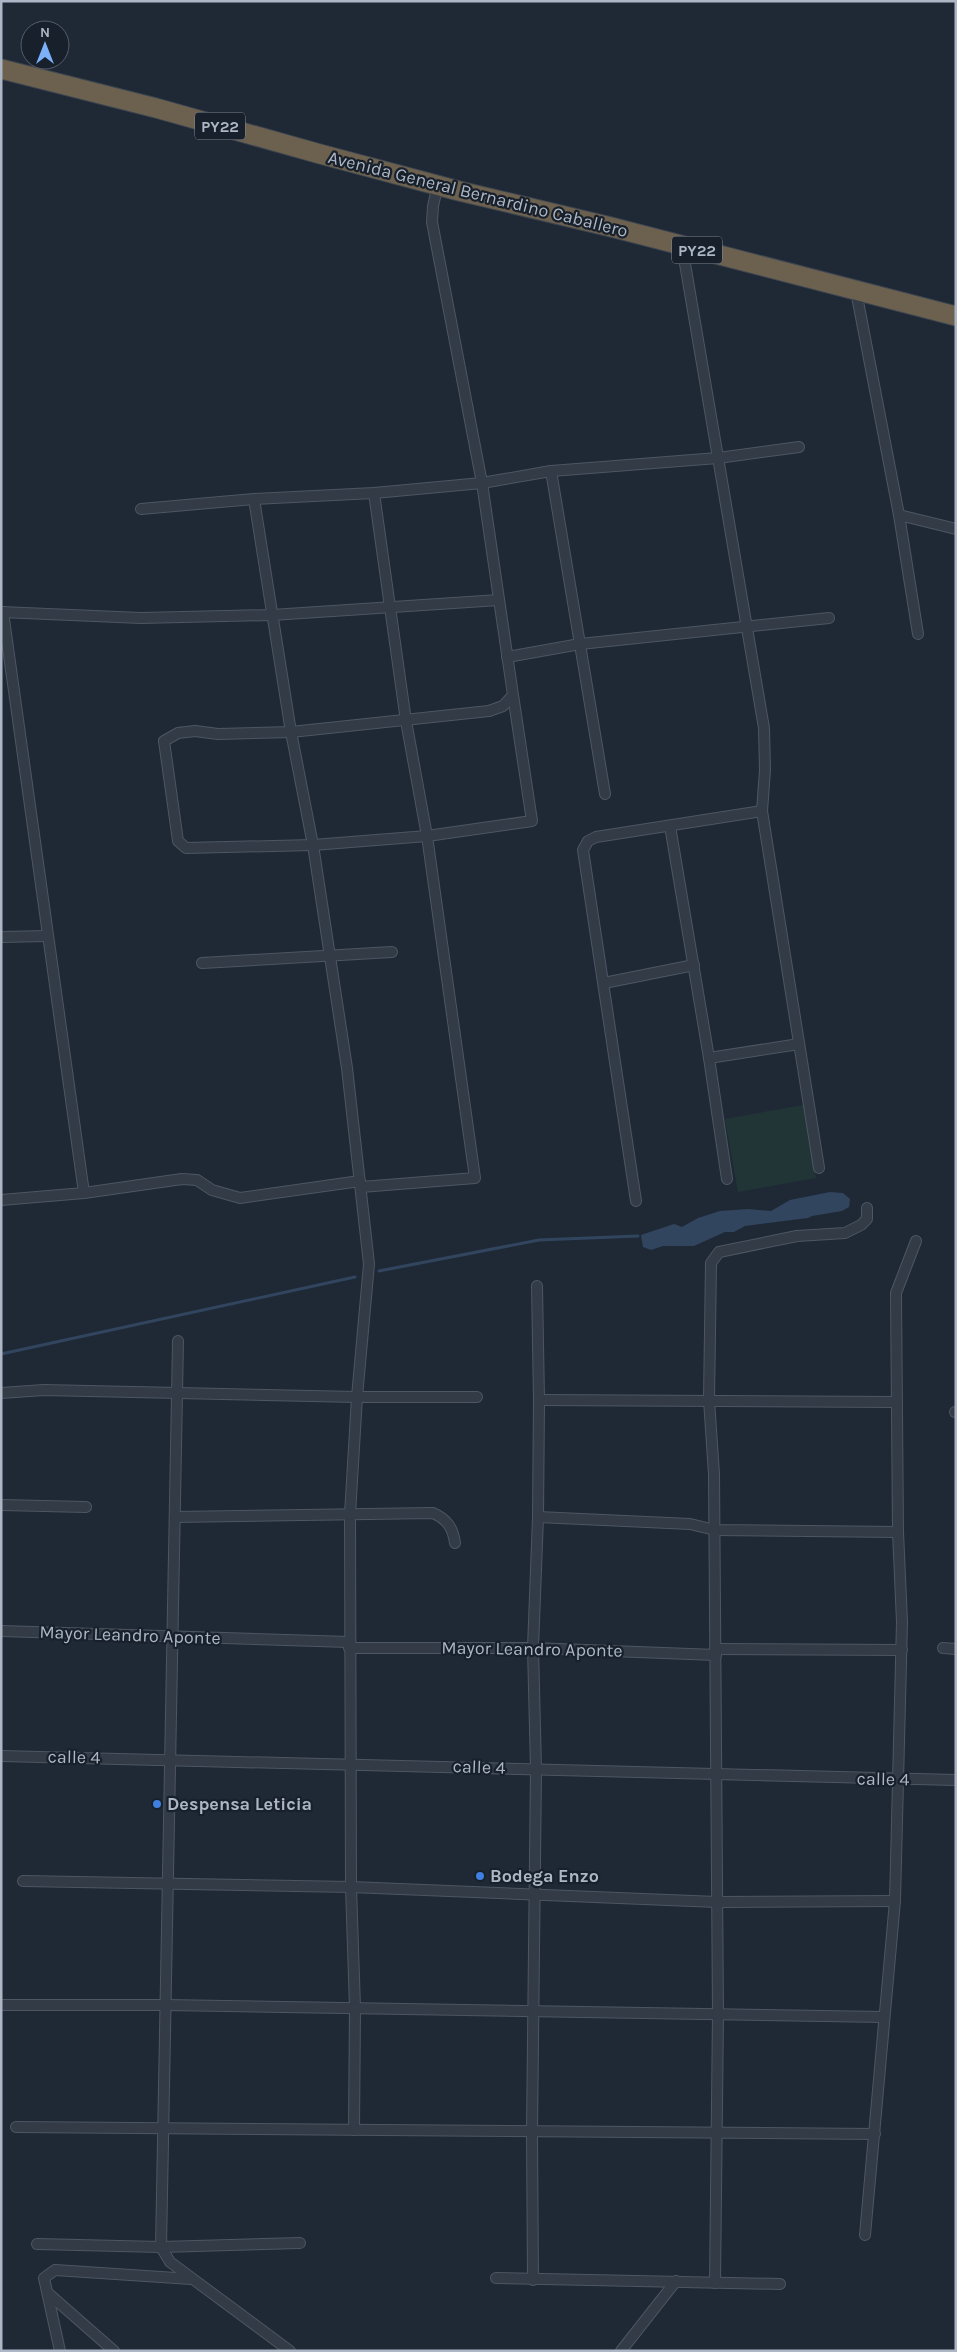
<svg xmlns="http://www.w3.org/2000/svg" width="957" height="2352" font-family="Karla,sans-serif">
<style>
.green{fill:#213537}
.water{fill:#32455e}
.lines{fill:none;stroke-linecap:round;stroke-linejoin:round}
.stream{stroke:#32455e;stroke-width:3}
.street-casing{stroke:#4d5662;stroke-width:12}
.highway-casing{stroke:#3d4651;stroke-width:21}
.street{stroke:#323b46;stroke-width:10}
.highway{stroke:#6c604f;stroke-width:19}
.shop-dot{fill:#3f7fe0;stroke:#18202b;stroke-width:2}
.labels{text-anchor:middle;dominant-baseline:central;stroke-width:4.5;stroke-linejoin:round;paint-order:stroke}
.shield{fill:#18202b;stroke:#808996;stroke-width:1}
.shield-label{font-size:16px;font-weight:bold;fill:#acb6c4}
.street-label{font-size:18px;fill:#acb6c4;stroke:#18202b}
.poi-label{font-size:18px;font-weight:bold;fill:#acb6c4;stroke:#18202b;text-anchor:start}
</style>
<rect width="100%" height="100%" fill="#1f2936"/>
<path class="green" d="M 803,1105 L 816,1178 L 738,1192 L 725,1119 Z"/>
<path class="water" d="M 830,1192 L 843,1193 L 850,1199 L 849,1207 L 842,1211 L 812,1216 L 808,1218 L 745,1226 L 734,1232 L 725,1232 L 694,1246 L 663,1246 L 651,1250 L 643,1247 L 641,1235 L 674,1224 L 682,1227 L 698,1218 L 720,1211 L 748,1209 L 771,1211 L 790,1200 Z"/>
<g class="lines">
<g class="stream">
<path d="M 379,1271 L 539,1240 L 638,1236"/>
<path d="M 1,1354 L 355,1277"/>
</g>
<g class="street-casing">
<g id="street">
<path d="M 438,184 L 433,206 L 432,222 L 482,483 L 513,695 L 503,706 L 489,711 L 291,732 L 218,734 L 195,731 L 178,733 L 164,741 L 178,841 L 186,848 L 313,845 L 427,836 L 532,821 L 513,695"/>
<path d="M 682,246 L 764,728 L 765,770 L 762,811 L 819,1168"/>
<path d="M 856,291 L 899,515 L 918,634"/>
<path d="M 551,471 L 605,794"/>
<path d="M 254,499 L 291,732 L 313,845 L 347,1068 L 369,1264 L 357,1397 L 350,1514 L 351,1887 L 355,2008 L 354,2130"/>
<path d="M 141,509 L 254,499 L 374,493 L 482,483 L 551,471 L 718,458 L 799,447"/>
<path d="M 899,515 L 956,529"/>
<path d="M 1,612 L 141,618 L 272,615 L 499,600"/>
<path d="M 507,657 L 580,644 L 829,618"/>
<path d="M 670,826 L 709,1058 L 727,1179"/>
<path d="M 1,937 L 47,936"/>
<path d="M 202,963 L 392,952"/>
<path d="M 604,983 L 694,965"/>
<path d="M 709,1058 L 799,1044"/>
<path d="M 361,1187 L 475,1178 L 427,836 L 406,721 L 374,493"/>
<path d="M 84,1193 L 182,1179 L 197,1180 L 212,1190 L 240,1198 L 360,1181"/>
<path d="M 1,1200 L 84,1193 L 3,612"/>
<path d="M 636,1201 L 583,850 L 588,841 L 596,837 L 762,811"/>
<path d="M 178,1341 L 161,2247 L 170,2262 L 290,2351"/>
<path d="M 1,1393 L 44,1390 L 357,1397 L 477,1397"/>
<path d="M 539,1400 L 896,1402"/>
<path d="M 955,1412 L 956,1412"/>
<path d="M 1,1505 L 86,1507"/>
<path d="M 175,1517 L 433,1513 C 447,1519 453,1528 455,1543"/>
<path d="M 538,1517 L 690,1524 L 715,1530 L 898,1532"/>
<path d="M 1,1631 L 349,1642"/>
<path d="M 349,1648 L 533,1648 L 716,1655"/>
<path d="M 943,1648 L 956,1649"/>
<path d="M 715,1649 L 902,1650"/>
<path d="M 1,1756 L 956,1780"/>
<path d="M 23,1881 L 351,1887 L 717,1902 L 895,1901"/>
<path d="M 1,2005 L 165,2005 L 884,2017"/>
<path d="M 16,2127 L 875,2134"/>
<path d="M 865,2235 L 895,1901 L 902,1622 L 898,1532 L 896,1293 L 916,1241"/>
<path d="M 37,2244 L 161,2247 L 300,2243"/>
<path d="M 496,2278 L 780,2284"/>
<path d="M 533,2280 L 532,2132 L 536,1769 L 533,1648 L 538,1517 L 539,1400 L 537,1286"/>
<path d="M 715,2283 L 718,2014 L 714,1474 L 709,1400 L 711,1263 L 719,1252 L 797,1236 L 845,1233 L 861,1225 L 867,1219 L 867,1208"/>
<path d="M 49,2294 L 114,2351"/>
<path d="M 60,2351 L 44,2278 L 55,2270 L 191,2279"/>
<path d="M 621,2351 L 676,2281"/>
</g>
</g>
<g class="highway-casing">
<path id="highway" d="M 1,69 L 156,108 L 320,154 L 459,191 L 611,227 L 956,316"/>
</g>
<use href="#street" class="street"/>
<use href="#highway" class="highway"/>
</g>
<g class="shop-dot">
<circle cx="157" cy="1804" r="5"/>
<circle cx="480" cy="1876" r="5"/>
</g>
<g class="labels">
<g class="shield">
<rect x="195" y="112.5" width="50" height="27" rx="4"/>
<rect x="672" y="236.5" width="50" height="27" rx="4"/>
</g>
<g class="shield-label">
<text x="220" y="126">PY22</text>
<text x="697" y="250">PY22</text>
</g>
<g class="street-label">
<text transform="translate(478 194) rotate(14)">Avenida General Bernardino Caballero</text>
<text transform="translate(130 1635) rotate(2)">Mayor Leandro Aponte</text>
<text transform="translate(532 1649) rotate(1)">Mayor Leandro Aponte</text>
<text transform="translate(74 1757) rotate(1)">calle 4</text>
<text transform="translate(479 1767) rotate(2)">calle 4</text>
<text transform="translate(883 1779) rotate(1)">calle 4</text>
</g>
<g class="poi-label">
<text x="167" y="1804">Despensa Leticia</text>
<text x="490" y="1876">Bodega Enzo</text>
</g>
</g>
<rect width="957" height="2352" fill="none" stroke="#acb6c4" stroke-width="5"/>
<g transform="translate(45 45)"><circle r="24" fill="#18202b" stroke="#535c68"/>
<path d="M0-4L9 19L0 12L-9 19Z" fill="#7cb0f9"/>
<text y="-8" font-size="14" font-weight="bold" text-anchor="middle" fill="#acb6c4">N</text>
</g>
</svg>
